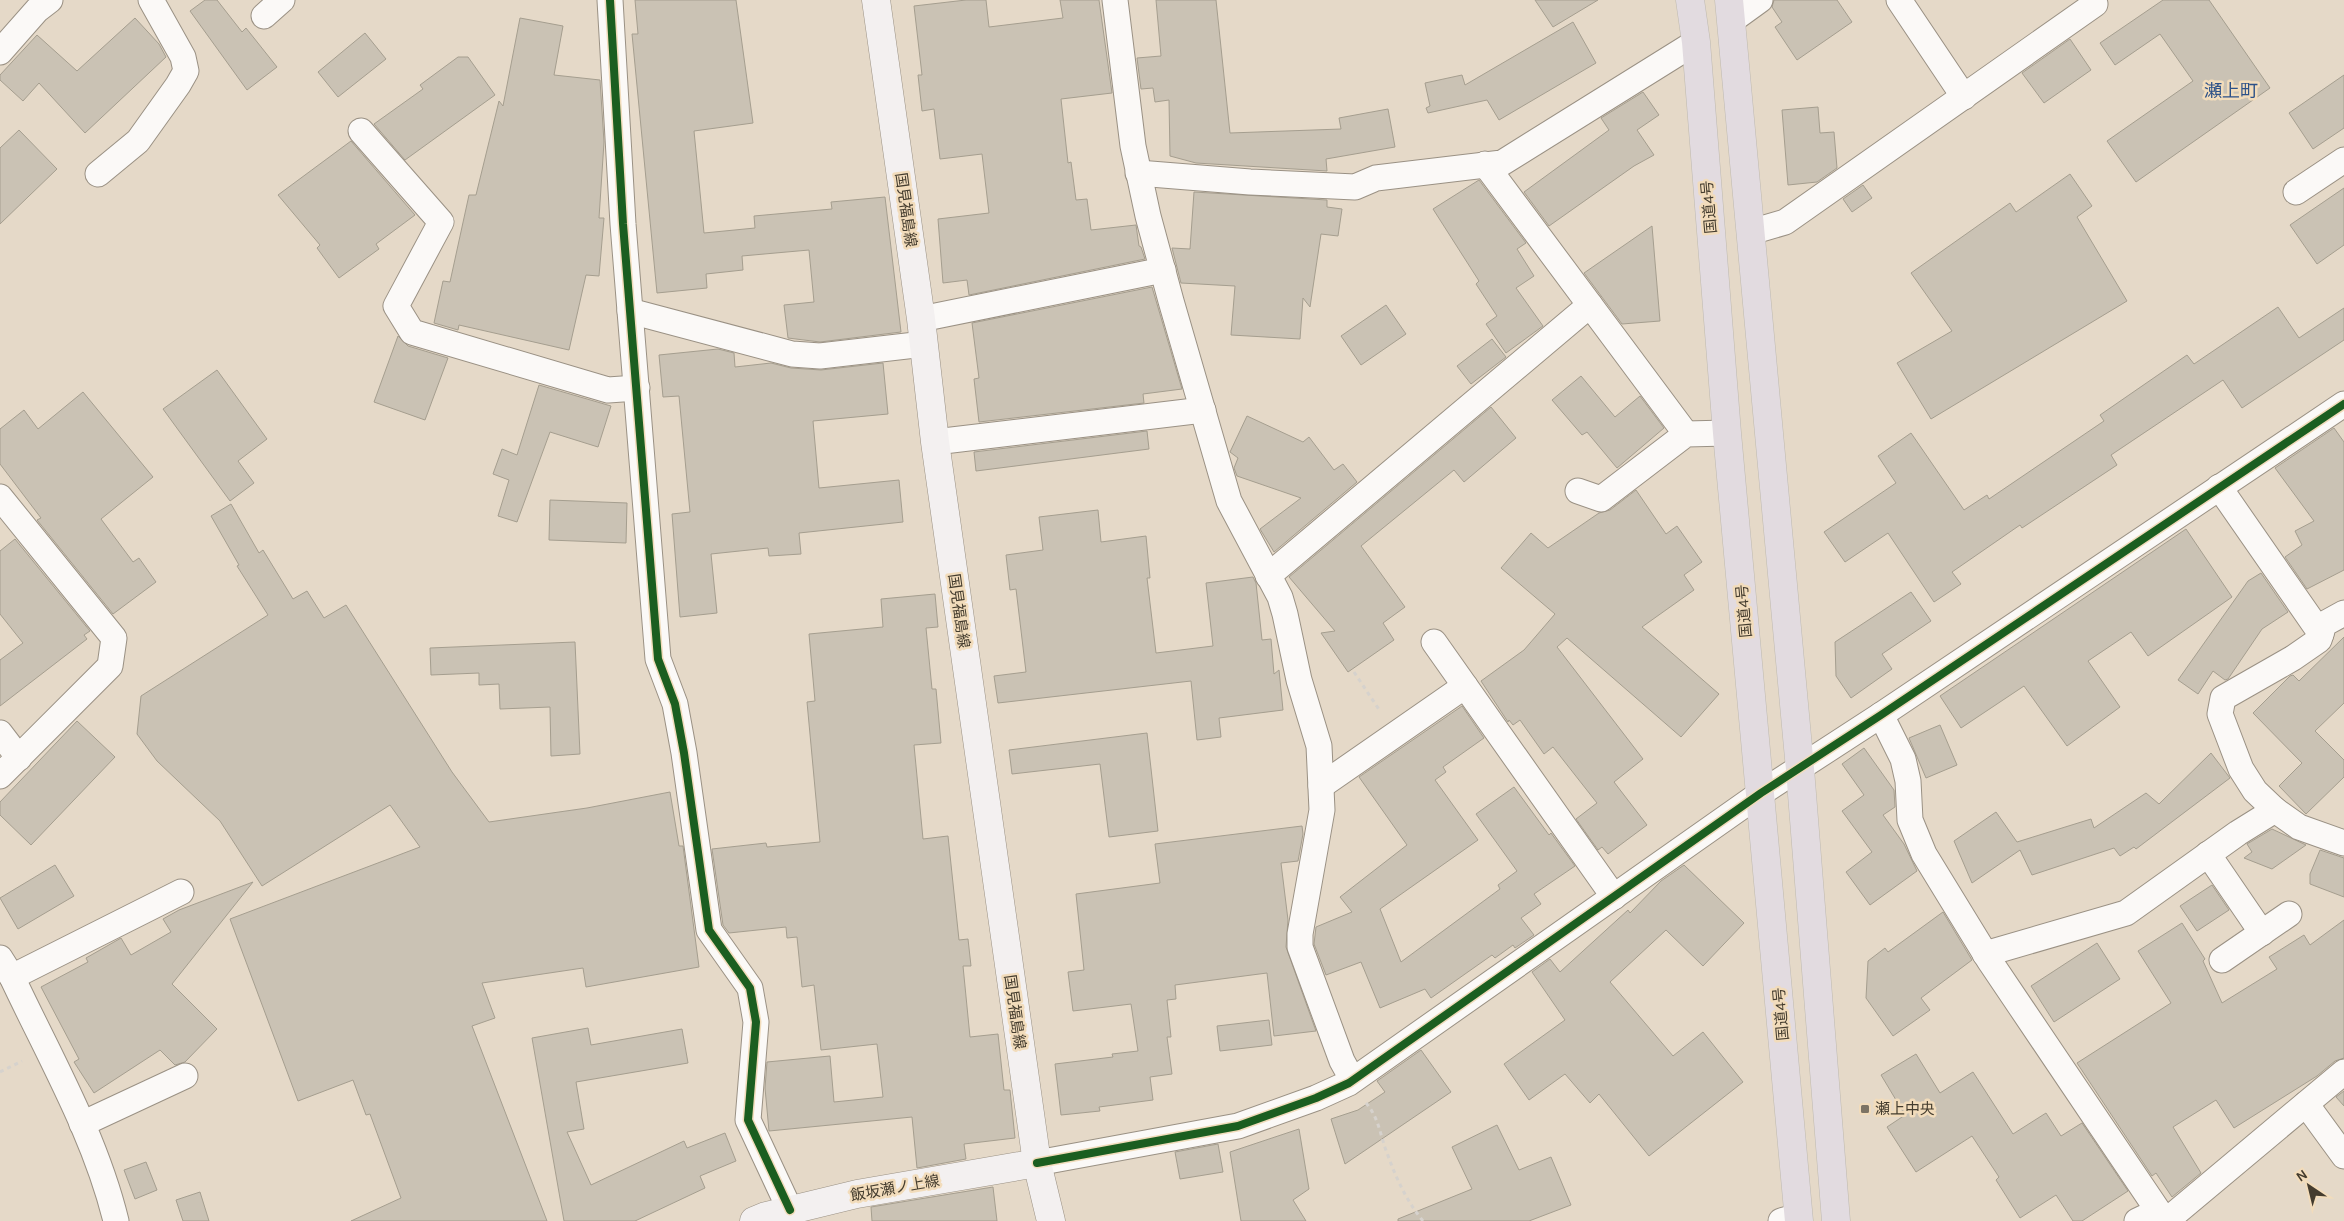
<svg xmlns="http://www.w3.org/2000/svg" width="2344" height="1221" font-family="Karla,'Noto Sans JP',sans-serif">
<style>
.building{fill:#cac2b4;stroke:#a59e8f}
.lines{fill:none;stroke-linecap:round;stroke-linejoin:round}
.street-casing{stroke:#9a9184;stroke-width:27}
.secondary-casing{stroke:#9a9184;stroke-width:29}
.highway-casing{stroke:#beb9af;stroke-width:29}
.path{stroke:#d6d2cd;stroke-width:3;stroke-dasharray:4 4;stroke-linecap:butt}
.street{stroke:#fbf9f7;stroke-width:25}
.secondary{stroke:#f3f0f0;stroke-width:28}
.highway{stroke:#e2dbe0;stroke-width:28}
.cycleway-casing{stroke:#f2dcbb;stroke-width:11}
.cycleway{stroke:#1b5e20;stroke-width:8}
.poi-dot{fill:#7c7364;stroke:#f2dcbb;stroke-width:2}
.labels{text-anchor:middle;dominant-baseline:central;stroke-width:5;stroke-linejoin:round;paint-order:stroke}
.street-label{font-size:15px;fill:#443c2e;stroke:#f2dcbb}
.poi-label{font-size:15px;fill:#443c2e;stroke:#f2dcbb;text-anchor:start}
.quarter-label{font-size:18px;fill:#2d5188;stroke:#f2dcbb}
</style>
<rect width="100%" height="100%" fill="#e5d9c8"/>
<g class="building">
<path d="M 205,0 L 217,0 L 242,32 L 246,28 L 277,67 L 247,90 L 190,11 Z"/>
<path d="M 635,0 L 736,0 L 753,123 L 694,131 L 704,233 L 755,228 L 754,216 L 832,209 L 831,202 L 885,197 L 901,332 L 820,342 L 788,338 L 784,305 L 814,302 L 809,250 L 742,256 L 743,270 L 706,274 L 707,288 L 657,293 L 632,34 L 638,34 Z"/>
<path d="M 966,0 L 986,0 L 989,27 L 1063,18 L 1060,0 L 1099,0 L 1112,93 L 1061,99 L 1068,163 L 1071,162 L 1076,200 L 1087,199 L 1091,230 L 1136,225 L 1139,246 L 1141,247 L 1145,259 L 969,295 L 967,280 L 943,283 L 938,219 L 989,213 L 982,154 L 940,159 L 934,109 L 922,111 L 918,75 L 922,75 L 914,6 Z"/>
<path d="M 1156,0 L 1216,0 L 1230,133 L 1341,129 L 1339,118 L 1388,109 L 1395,147 L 1326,159 L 1327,171 L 1196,163 L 1170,156 L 1169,100 L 1155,102 L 1153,88 L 1141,89 L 1137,58 L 1161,56 Z"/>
<path d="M 1535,0 L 1598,0 L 1553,27 Z"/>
<path d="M 1774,0 L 1837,0 L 1852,22 L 1797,60 L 1775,27 L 1782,22 L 1772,7 Z"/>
<path d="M 2163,0 L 2209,0 L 2270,88 L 2136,182 L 2107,141 L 2193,81 L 2160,34 L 2115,65 L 2100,43 Z"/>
<path d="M 135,18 L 159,44 L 166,57 L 85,133 L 39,83 L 23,101 L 0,80 L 0,75 L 37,35 L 77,71 Z"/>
<path d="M 520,18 L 563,26 L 554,75 L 600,80 L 604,142 L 599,218 L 604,218 L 599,276 L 586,275 L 569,350 L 459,325 L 458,330 L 434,323 L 443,281 L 450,282 L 469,195 L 476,195 L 499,101 L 503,106 Z"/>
<path d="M 1573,22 L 1596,63 L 1499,120 L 1487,100 L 1428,113 L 1426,108 L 1430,106 L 1425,83 L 1462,75 L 1465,85 Z"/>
<path d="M 365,33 L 386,59 L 338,97 L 318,72 Z"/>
<path d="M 2070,39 L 2091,70 L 2044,103 L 2022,73 Z"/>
<path d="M 458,57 L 468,57 L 495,95 L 405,160 L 374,124 L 423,89 L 420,85 Z"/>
<path d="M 2344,75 L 2344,128 L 2313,149 L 2289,113 Z"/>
<path d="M 1643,92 L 1659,115 L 1637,130 L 1654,155 L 1634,166 L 1549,226 L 1524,192 L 1609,130 L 1601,118 Z"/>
<path d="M 1818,107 L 1820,133 L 1834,132 L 1837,168 L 1817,182 L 1788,185 L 1782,110 Z"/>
<path d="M 19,130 L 57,169 L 0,224 L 0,148 Z"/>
<path d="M 351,141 L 415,215 L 376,244 L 379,249 L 339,278 L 317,248 L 320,245 L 278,195 Z"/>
<path d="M 2070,174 L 2092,206 L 2077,217 L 2127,301 L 1931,419 L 1897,363 L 1952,331 L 1911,273 L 2010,203 L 2016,212 Z"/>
<path d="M 1479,180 L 1526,243 L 1517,249 L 1534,276 L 1516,288 L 1543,326 L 1506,353 L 1486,324 L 1497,316 L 1476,284 L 1479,281 L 1433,209 Z"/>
<path d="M 1863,185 L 1872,198 L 1852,212 L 1843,199 Z"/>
<path d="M 2344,188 L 2344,245 L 2317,264 L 2290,225 Z"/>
<path d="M 1194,192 L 1327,200 L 1327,207 L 1342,209 L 1338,236 L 1321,234 L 1310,307 L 1303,298 L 1300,339 L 1231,335 L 1235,286 L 1181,283 L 1172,248 L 1190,249 Z"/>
<path d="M 1652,226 L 1660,321 L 1622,324 L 1584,273 Z"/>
<path d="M 1152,287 L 1182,389 L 1143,394 L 1144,403 L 979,422 L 974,379 L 979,378 L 972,323 Z"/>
<path d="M 1386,305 L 1406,334 L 1361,365 L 1341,336 Z"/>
<path d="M 2278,307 L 2299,338 L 2344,308 L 2344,340 L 2242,408 L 2223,380 L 2111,455 L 2117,465 L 2022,528 L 2020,525 L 1952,572 L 1961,584 L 1934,602 L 1888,533 L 1845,562 L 1824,532 L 1896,483 L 1878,456 L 1911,433 L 1964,510 L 1987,495 L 1989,499 L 2104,421 L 2100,415 L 2187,355 L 2194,364 Z"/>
<path d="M 398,336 L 408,346 L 448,358 L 425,420 L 374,402 Z"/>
<path d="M 1492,339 L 1506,357 L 1471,384 L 1457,366 Z"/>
<path d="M 718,349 L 734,353 L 735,367 L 771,363 L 791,368 L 821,370 L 883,363 L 888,414 L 813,421 L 819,488 L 899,480 L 903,522 L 799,533 L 801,554 L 769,556 L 768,548 L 711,554 L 717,613 L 680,617 L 672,514 L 690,512 L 679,396 L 663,397 L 659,355 Z"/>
<path d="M 217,370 L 267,439 L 238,461 L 254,483 L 230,501 L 163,409 Z"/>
<path d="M 1581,376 L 1615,417 L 1640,396 L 1664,428 L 1617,468 L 1587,432 L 1582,435 L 1552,400 Z"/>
<path d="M 539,385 L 611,406 L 598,447 L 550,432 L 517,522 L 498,516 L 509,480 L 493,474 L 502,449 L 517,455 Z"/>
<path d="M 83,392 L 153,477 L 101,519 L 133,562 L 139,558 L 156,582 L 113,614 L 37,520 L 41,518 L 0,464 L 0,429 L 24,410 L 38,429 Z"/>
<path d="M 1491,407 L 1516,438 L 1464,482 L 1454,470 L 1361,546 L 1405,607 L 1383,623 L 1394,640 L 1348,672 L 1321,633 L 1335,631 L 1289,577 Z"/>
<path d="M 1247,416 L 1303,442 L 1309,437 L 1334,470 L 1343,464 L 1357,482 L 1274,552 L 1260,529 L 1301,498 L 1237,476 L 1234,468 L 1238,458 L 1230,452 Z"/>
<path d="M 2334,428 L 2344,442 L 2344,570 L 2307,589 L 2285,557 L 2302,545 L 2295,531 L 2314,521 L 2275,468 Z"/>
<path d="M 1147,431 L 1149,449 L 976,471 L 974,452 Z"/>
<path d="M 1636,490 L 1666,534 L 1677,526 L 1702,562 L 1684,575 L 1694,590 L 1642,627 L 1719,694 L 1681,737 L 1567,638 L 1557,647 L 1643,759 L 1614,782 L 1647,825 L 1608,854 L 1602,847 L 1598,850 L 1576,819 L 1597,803 L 1553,747 L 1544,754 L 1520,720 L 1513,725 L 1509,720 L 1508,722 L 1481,681 L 1524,650 L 1555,614 L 1501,568 L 1531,533 L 1548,548 L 1599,513 L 1610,510 Z"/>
<path d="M 550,500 L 627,503 L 626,543 L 549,540 Z"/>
<path d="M 231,504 L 259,553 L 263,550 L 293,599 L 307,591 L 324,618 L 346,605 L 452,772 L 489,822 L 587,808 L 670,792 L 679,846 L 683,846 L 699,967 L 586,987 L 583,968 L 482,983 L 495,1018 L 472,1026 L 547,1221 L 351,1221 L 401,1198 L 370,1114 L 366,1115 L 353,1080 L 298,1101 L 230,919 L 420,847 L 390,805 L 262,886 L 220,821 L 157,761 L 137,734 L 141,696 L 268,615 L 237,566 L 239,565 L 211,516 Z"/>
<path d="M 1098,510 L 1101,542 L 1146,536 L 1150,578 L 1147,578 L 1156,653 L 1213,646 L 1206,583 L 1253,577 L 1256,583 L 1262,640 L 1271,639 L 1274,674 L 1279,670 L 1283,710 L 1219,718 L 1221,737 L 1197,740 L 1191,681 L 998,703 L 994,676 L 1026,672 L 1016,589 L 1010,590 L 1006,555 L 1043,550 L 1039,517 Z"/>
<path d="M 2186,529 L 2232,597 L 2148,656 L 2131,632 L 2088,661 L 2120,707 L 2067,746 L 2024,686 L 1961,728 L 1940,696 Z"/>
<path d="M 15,539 L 90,631 L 84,635 L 87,639 L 0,706 L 0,660 L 23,643 L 0,614 L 0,551 Z"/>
<path d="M 2261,573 L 2288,612 L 2262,629 L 2228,679 L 2225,680 L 2213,671 L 2198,694 L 2178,680 L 2248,581 Z"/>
<path d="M 1911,592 L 1931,621 L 1882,654 L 1892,669 L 1851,698 L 1836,676 L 1835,642 Z"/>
<path d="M 935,594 L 938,627 L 926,628 L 932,689 L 936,689 L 941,743 L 914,745 L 923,839 L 948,836 L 959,940 L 968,939 L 971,966 L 963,966 L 970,1037 L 998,1034 L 1004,1090 L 1010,1090 L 1015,1138 L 964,1144 L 966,1159 L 917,1168 L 912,1117 L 769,1131 L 765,1088 L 767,1062 L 830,1056 L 834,1102 L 883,1097 L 877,1044 L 821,1050 L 814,985 L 802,987 L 797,937 L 787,938 L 786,927 L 729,933 L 723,925 L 712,849 L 766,843 L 767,847 L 820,842 L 807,702 L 815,701 L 809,634 L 883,627 L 881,599 Z"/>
<path d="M 2344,637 L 2344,703 L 2315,731 L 2344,760 L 2344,777 L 2306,814 L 2279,786 L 2302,763 L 2253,713 L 2290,676 L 2293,675 L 2299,681 Z"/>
<path d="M 575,642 L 580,754 L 551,756 L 550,707 L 500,709 L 499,684 L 479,685 L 479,673 L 431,675 L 430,648 Z"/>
<path d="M 1462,706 L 1484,738 L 1443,767 L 1446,772 L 1435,780 L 1478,840 L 1380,909 L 1401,962 L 1500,889 L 1498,885 L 1517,871 L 1476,814 L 1514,787 L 1549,835 L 1551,833 L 1575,866 L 1534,894 L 1541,904 L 1521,918 L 1534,935 L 1515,948 L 1513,945 L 1495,958 L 1492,955 L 1431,998 L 1425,989 L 1380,1008 L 1361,962 L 1326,975 L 1314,944 L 1316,927 L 1352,912 L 1340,897 L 1407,845 L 1359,777 Z"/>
<path d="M 77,721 L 115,757 L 31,845 L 0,815 L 0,802 Z"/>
<path d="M 1940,725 L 1957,765 L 1926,778 L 1909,738 Z"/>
<path d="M 1147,733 L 1158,831 L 1109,837 L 1100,764 L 1012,774 L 1009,750 Z"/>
<path d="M 1864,748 L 1894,790 L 1895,807 L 1883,815 L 1904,844 L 1917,871 L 1870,905 L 1846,872 L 1872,852 L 1842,811 L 1864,795 L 1842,764 Z"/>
<path d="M 2211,753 L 2230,778 L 2136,849 L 2134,847 L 2120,856 L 2114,848 L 2032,875 L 2020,850 L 1972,883 L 1954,841 L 1996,812 L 2017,842 L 2091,819 L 2094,828 L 2146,793 L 2159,804 Z"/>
<path d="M 1302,826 L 1303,834 L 1298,861 L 1281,863 L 1288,920 L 1286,947 L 1316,1031 L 1274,1036 L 1267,973 L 1175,985 L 1176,999 L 1167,1000 L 1171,1037 L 1167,1037 L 1172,1074 L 1150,1077 L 1153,1100 L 1099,1107 L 1100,1111 L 1061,1115 L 1055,1064 L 1113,1057 L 1112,1054 L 1138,1051 L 1131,1004 L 1073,1011 L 1068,972 L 1084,970 L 1076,894 L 1160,883 L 1155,844 Z"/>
<path d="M 2272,829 L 2306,845 L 2272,869 L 2244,858 L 2252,852 L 2247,844 Z"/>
<path d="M 2320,850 L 2344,858 L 2344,897 L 2310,884 L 2310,874 Z"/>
<path d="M 55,865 L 74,896 L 18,929 L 0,898 Z"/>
<path d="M 1684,865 L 1744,923 L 1703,966 L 1666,930 L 1610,982 L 1673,1056 L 1703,1032 L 1743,1082 L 1649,1156 L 1599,1094 L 1590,1103 L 1565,1074 L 1529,1100 L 1504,1064 L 1565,1020 L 1532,972 L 1550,959 L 1560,972 L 1628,910 L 1630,913 L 1661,881 Z"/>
<path d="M 253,882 L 172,984 L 217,1029 L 185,1062 L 175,1065 L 160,1050 L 94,1093 L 74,1062 L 79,1059 L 41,987 L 88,962 L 86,958 L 121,938 L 131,955 L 171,932 L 163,919 L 179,910 Z"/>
<path d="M 2212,885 L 2229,910 L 2197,931 L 2180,906 Z"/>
<path d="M 1943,912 L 1972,960 L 1921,998 L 1930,1010 L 1893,1036 L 1866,998 L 1868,961 L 1885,948 L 1888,952 Z"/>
<path d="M 2344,920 L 2344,1058 L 2335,1061 L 2317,1076 L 2234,1128 L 2216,1100 L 2173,1127 L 2201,1173 L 2172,1197 L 2156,1173 L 2152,1176 L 2077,1063 L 2171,1003 L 2138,951 L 2182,923 L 2205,959 L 2203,961 L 2222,1003 L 2277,969 L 2269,957 L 2304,935 L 2310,945 Z"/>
<path d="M 2097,943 L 2120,979 L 2054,1022 L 2031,986 Z"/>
<path d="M 1269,1020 L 1272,1045 L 1220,1051 L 1217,1026 Z"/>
<path d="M 588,1028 L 591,1045 L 682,1029 L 688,1063 L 576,1082 L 584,1129 L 567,1132 L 591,1185 L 684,1141 L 687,1148 L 725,1133 L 736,1161 L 700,1176 L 705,1188 L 635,1221 L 564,1221 L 532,1038 Z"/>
<path d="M 1421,1050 L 1451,1092 L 1345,1164 L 1331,1119 L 1358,1110 L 1385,1092 L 1377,1081 Z"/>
<path d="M 1916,1054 L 1940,1093 L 1973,1072 L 2013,1134 L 2046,1113 L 2061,1136 L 2082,1123 L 2128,1191 L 2082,1221 L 2073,1221 L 2056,1195 L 2020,1218 L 1996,1180 L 1999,1177 L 1972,1136 L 1916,1172 L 1887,1127 L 1905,1115 L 1881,1075 Z"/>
<path d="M 2344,1091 L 2344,1106 L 2336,1097 Z"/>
<path d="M 1497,1125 L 1519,1170 L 1551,1157 L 1571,1205 L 1529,1221 L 1398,1221 L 1398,1219 L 1472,1189 L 1452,1147 Z"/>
<path d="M 1299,1129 L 1309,1189 L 1293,1200 L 1306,1221 L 1241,1221 L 1230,1152 Z"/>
<path d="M 1218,1144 L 1223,1172 L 1180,1179 L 1175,1152 Z"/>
<path d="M 146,1162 L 157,1190 L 135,1199 L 124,1170 Z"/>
<path d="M 993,1187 L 997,1221 L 872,1221 L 871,1207 Z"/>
<path d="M 200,1192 L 209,1221 L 183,1221 L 176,1200 Z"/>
</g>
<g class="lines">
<g class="street-casing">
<g id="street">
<path d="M 610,0 L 623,224 L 658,659 L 675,704 L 684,753 L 709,930 L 750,988 L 756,1022 L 748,1120 L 790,1210"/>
<path d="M 1115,0 L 1133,146 L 1148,216 L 1171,301 L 1229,501 L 1280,597 L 1285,614 L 1299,680 L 1319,746 L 1322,810 L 1300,934 L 1300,947 L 1342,1061 L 1352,1079"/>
<path d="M 1899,0 L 1964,97"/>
<path d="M 264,16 L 282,0"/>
<path d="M 1731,21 L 1760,0"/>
<path d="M 0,52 L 37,10 L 50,0"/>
<path d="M 361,131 L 441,222 L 396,306 L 412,332 L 608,390 L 637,388"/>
<path d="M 1485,164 L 1686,434"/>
<path d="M 1138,173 L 1250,182 L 1355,187 L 1376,178 L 1502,163 L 1696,42"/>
<path d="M 98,174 L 138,141 L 178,85 L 186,71 L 183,57 L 151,0"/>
<path d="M 2296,192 L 2344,160"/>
<path d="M 1751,232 L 1785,222 L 2095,4"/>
<path d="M 630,311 L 792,354 L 820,356 L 924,344"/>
<path d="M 921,319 L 1163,270"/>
<path d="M 935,442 L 1203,410"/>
<path d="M 2219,487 L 2321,634"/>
<path d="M 1578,491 L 1601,499 L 1686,434 L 1727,433"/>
<path d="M 0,497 L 114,638 L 110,666 L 0,776"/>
<path d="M 1268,576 L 1590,305"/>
<path d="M 2344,613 L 2324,624 L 2319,640 L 2293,658 L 2223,698 L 2220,714 L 2241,769 L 2255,791 L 2275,810 L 2299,827 L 2344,843"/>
<path d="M 1434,642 L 1614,897"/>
<path d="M 1881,715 L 1903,759 L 1908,781 L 1910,820 L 1924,854 L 1989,960 L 2165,1221"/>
<path d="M 0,733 L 19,758"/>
<path d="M 1321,786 L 1465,686"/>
<path d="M 2208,854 L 2262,933"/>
<path d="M 1985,954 L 2126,913 L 2238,833 L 2275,810"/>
<path d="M 0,958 L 12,977 C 49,1056 95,1135 116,1221"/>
<path d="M 2222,960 L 2289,914"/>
<path d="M 12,977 L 181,892"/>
<path d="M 2306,1104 L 2344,1156"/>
<path d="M 82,1124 L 185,1076"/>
<path d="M 1037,1163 L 1238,1126 L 1316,1098 L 1349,1083 L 1761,793 L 1881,715 L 2344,404"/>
<path d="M 1781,1221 L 1799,1216"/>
<path d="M 2137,1221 L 2158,1211"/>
<path d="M 2166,1221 L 2344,1072"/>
</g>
</g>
<g class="secondary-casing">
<g id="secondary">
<path d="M 876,0 L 921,319 L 935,442 L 1037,1163 L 1051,1221"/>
<path d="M 754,1221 L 766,1216 L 857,1194 L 1037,1163"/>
</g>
</g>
<g class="highway-casing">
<g id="highway">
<path d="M 1690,0 L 1696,42 L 1727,433 L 1799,1221"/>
<path d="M 1729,0 L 1800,769 L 1836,1221"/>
</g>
</g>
<g class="path">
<path d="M 1354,672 L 1380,711"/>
<path d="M 0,1072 L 22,1061"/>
<path d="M 1366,1103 C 1379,1118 1380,1135 1387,1153 C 1396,1178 1406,1200 1423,1221"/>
</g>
<use href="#street" class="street"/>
<use href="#secondary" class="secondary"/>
<use href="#highway" class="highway"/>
<g class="cycleway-casing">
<g id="cycleway">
<path d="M 610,0 L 623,224 L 658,659 L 675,704 L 684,753 L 709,930 L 750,988 L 756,1022 L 748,1120 L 790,1210"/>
<path d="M 1037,1163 L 1238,1126 L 1316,1098 L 1349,1083 L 1761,793 L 1881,715 L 2344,404"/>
</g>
</g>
<use href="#cycleway" class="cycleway"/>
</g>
<rect class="poi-dot" x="1860" y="1104" width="10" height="10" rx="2.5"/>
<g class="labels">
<g class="street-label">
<text transform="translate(1709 207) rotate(-95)">国道4号</text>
<text transform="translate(906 210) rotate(82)">国見福島線</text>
<text transform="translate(959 611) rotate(82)">国見福島線</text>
<text transform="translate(1744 611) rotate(-95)">国道4号</text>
<text transform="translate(1015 1012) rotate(82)">国見福島線</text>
<text transform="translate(1781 1014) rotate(-95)">国道4号</text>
<text transform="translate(895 1188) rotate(-10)">飯坂瀬ノ上線</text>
</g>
<g class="poi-label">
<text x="1875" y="1109">瀬上中央</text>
</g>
<g class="quarter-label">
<text x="2231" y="91">瀬上町</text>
</g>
</g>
<g transform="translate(2309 1186) rotate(325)" stroke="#f2dcbb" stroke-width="4" paint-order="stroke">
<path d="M0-4L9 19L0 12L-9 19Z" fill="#443c2e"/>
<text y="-8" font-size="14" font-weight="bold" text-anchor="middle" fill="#443c2e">N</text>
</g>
</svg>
